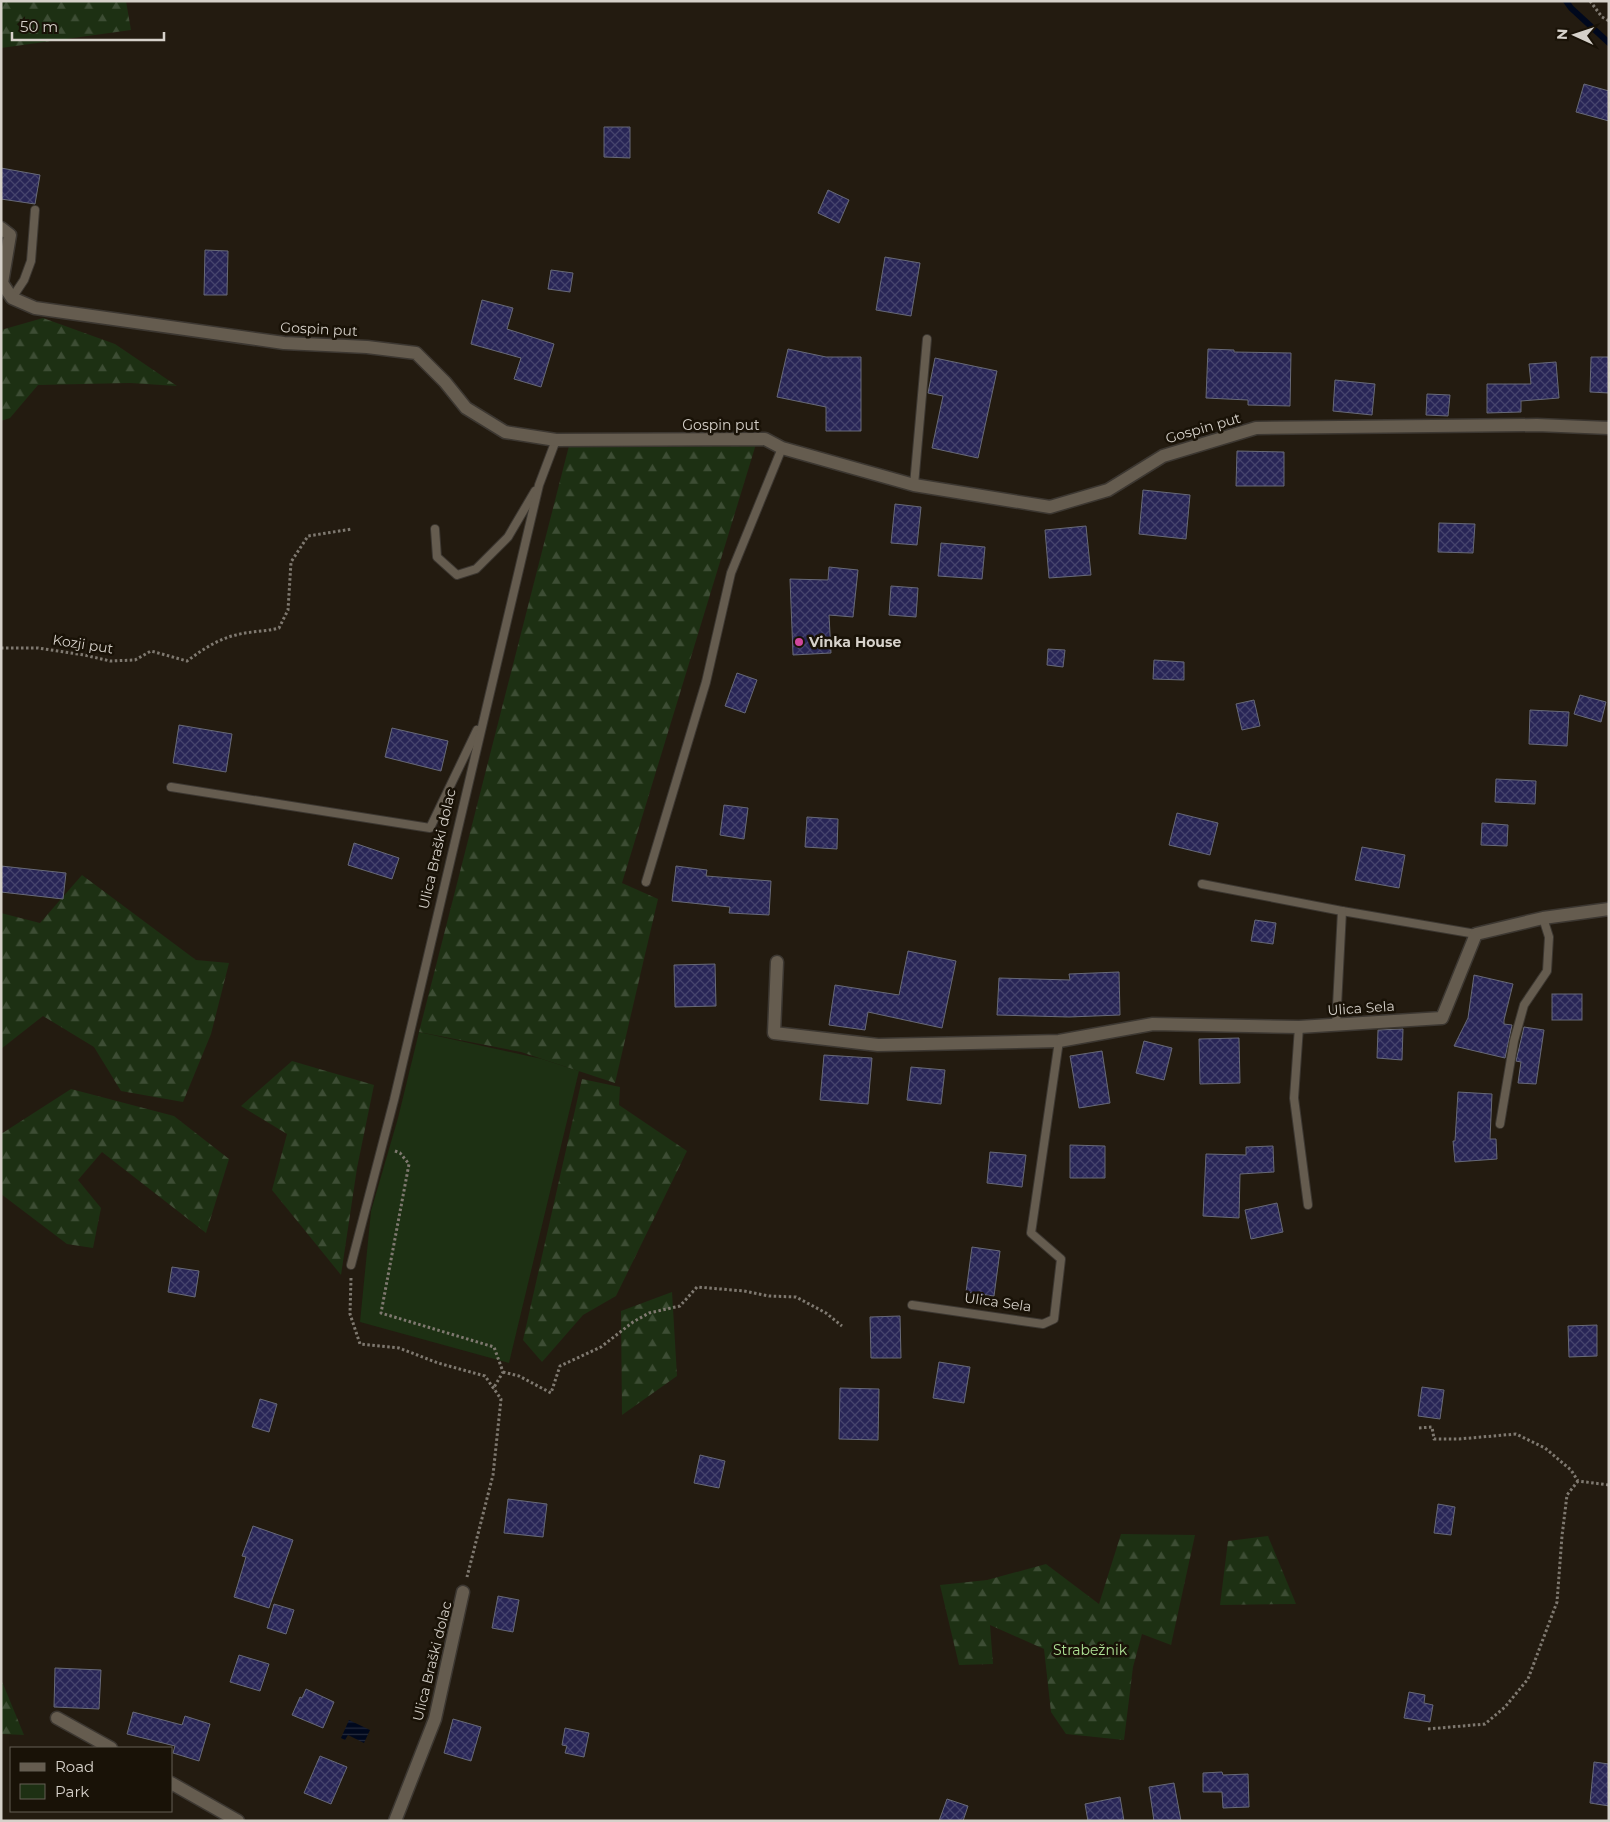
<svg xmlns="http://www.w3.org/2000/svg" width="1610" height="1822" font-family="Montserrat,sans-serif">
<style>
.green{fill:#1d3013}
.forest{fill:url(#forest-firs)}
.water{fill:url(#water-rules)}
.lines{fill:none;stroke-linecap:round;stroke-linejoin:round}
.stream{stroke:#00081d;stroke-width:6}
.building{fill:url(#building-cross-hatch);stroke:#676977}
.service-casing{stroke:#3c3731;stroke-width:10}
.minor-casing{stroke:#3c3731;stroke-width:15}
.path{stroke:#7f7970;stroke-width:3;stroke-dasharray:2.5 2.5;stroke-linecap:butt}
.service{stroke:#655c4f;stroke-width:8}
.minor{stroke:#655c4f;stroke-width:12}
.hotel-dot{fill:#d1479c;stroke:#191207;stroke-width:2}
.labels{text-anchor:middle;dominant-baseline:central;stroke-width:5;stroke-linejoin:round;paint-order:stroke}
.street-label{font-size:14px;fill:#d6d1ca;stroke:#191207}
.poi-label{font-size:14px;font-weight:bold;fill:#d6d1ca;stroke:#191207;text-anchor:start}
.park-label{font-size:14px;fill:#aee195;stroke:#191207}
</style>
<defs>
<pattern id="forest-firs" width="22" height="20" patternUnits="userSpaceOnUse" patternTransform="scale(1.25)"><rect width="22" height="20" fill="#1d3013"/><path d="M5 1l3.5 6h-7zM16 11l3.5 6h-7z" fill="#3d4d34"/></pattern>
<pattern id="water-rules" width="6" height="5" patternUnits="userSpaceOnUse" patternTransform="scale(1.25)"><rect width="6" height="5" fill="#00081d"/><path d="M0 2.5h6" fill="none" stroke="#242b3c"/></pattern>
<pattern id="building-cross-hatch" width="8" height="8" patternUnits="userSpaceOnUse" patternTransform="scale(1.25)"><rect width="8" height="8" fill="#282556"/><path d="M0 0l8 8M0 8l8-8" fill="none" stroke="#46446d"/></pattern>
</defs>
<rect width="100%" height="100%" fill="#231b10"/>
<path class="green" d="M 419,1032 L 542,1059 L 579,1071 L 509,1363 L 360,1322 L 371,1211 L 398,1118 Z"/>
<g class="forest">
<path d="M 1,1 L 126,1 L 131,30 L 1,48 Z"/>
<path d="M 43,318 L 115,344 L 177,386 L 130,383 L 38,385 L 10,418 L 1,421 L 1,330 Z"/>
<path d="M 572,434 L 756,444 L 622,883 L 658,899 L 615,1083 L 521,1052 L 419,1032 Z"/>
<path d="M 82,875 L 196,960 L 229,963 L 211,1034 L 183,1102 L 121,1091 L 94,1047 L 43,1016 L 1,1049 L 1,913 L 40,923 Z"/>
<path d="M 292,1061 L 374,1085 L 357,1168 L 341,1275 L 272,1190 L 287,1134 L 241,1106 Z"/>
<path d="M 582,1079 L 620,1087 L 619,1105 L 687,1151 L 616,1296 L 583,1315 L 542,1362 L 523,1340 Z"/>
<path d="M 71,1089 L 174,1116 L 229,1159 L 206,1233 L 102,1152 L 78,1180 L 101,1208 L 93,1248 L 67,1244 L 1,1194 L 1,1134 Z"/>
<path d="M 672,1292 L 677,1376 L 622,1415 L 621,1311 Z"/>
<path d="M 1121,1534 L 1195,1535 L 1171,1645 L 1142,1634 L 1133,1667 L 1124,1740 L 1066,1734 L 1051,1712 L 1044,1649 L 990,1625 L 993,1664 L 959,1665 L 940,1585 L 987,1580 L 1046,1564 L 1099,1604 Z"/>
<path d="M 1268,1536 L 1296,1604 L 1220,1605 L 1228,1541 Z"/>
<path d="M 1,1679 L 24,1735 L 1,1734 Z"/>
</g>
<path class="water" d="M 349,1720 L 370,1730 L 364,1743 L 348,1735 L 345,1740 L 341,1738 Z"/>
<g class="lines">
<path class="stream" d="M 1566,1 L 1571,8 L 1609,43"/>
</g>
<g class="building">
<path d="M 1584,84 L 1609,91 L 1609,121 L 1576,112 Z"/>
<path d="M 604,127 L 630,127 L 630,158 L 604,157 Z"/>
<path d="M 1,168 L 40,175 L 35,204 L 1,199 Z"/>
<path d="M 828,190 L 849,200 L 839,223 L 818,213 Z"/>
<path d="M 205,250 L 228,251 L 227,295 L 204,295 Z"/>
<path d="M 885,257 L 920,263 L 911,316 L 876,310 Z"/>
<path d="M 551,270 L 573,273 L 570,292 L 548,289 Z"/>
<path d="M 482,300 L 513,308 L 507,329 L 554,344 L 541,387 L 514,379 L 521,358 L 471,344 Z"/>
<path d="M 788,349 L 826,357 L 861,357 L 861,431 L 826,431 L 826,407 L 777,397 Z"/>
<path d="M 1208,349 L 1234,350 L 1234,352 L 1291,353 L 1290,406 L 1248,405 L 1248,400 L 1206,398 Z"/>
<path d="M 1591,357 L 1609,357 L 1609,393 L 1590,392 Z"/>
<path d="M 935,358 L 997,371 L 978,458 L 932,448 L 943,396 L 928,393 Z"/>
<path d="M 1556,362 L 1559,398 L 1521,401 L 1521,412 L 1487,413 L 1487,384 L 1531,384 L 1529,364 Z"/>
<path d="M 1335,380 L 1375,384 L 1372,415 L 1333,411 Z"/>
<path d="M 1427,394 L 1450,395 L 1448,416 L 1426,415 Z"/>
<path d="M 1237,451 L 1284,452 L 1284,486 L 1236,486 Z"/>
<path d="M 1143,490 L 1190,495 L 1186,539 L 1139,534 Z"/>
<path d="M 895,504 L 921,507 L 917,545 L 891,543 Z"/>
<path d="M 1439,523 L 1475,524 L 1473,553 L 1438,552 Z"/>
<path d="M 1086,526 L 1091,575 L 1049,578 L 1045,530 Z"/>
<path d="M 941,543 L 985,547 L 982,579 L 938,576 Z"/>
<path d="M 829,567 L 858,570 L 853,617 L 829,615 L 831,653 L 793,655 L 790,579 L 828,580 Z"/>
<path d="M 891,586 L 918,588 L 916,617 L 889,615 Z"/>
<path d="M 1048,649 L 1065,650 L 1063,667 L 1047,665 Z"/>
<path d="M 1154,660 L 1184,662 L 1184,680 L 1153,679 Z"/>
<path d="M 737,673 L 757,680 L 745,713 L 725,706 Z"/>
<path d="M 1580,695 L 1606,702 L 1601,722 L 1574,714 Z"/>
<path d="M 1254,700 L 1260,726 L 1242,730 L 1236,704 Z"/>
<path d="M 1530,710 L 1569,712 L 1567,746 L 1529,744 Z"/>
<path d="M 179,725 L 232,734 L 226,772 L 173,763 Z"/>
<path d="M 392,728 L 448,741 L 441,771 L 385,757 Z"/>
<path d="M 1496,779 L 1536,781 L 1535,804 L 1495,802 Z"/>
<path d="M 724,805 L 748,808 L 744,839 L 720,835 Z"/>
<path d="M 1177,813 L 1218,823 L 1210,855 L 1169,845 Z"/>
<path d="M 807,817 L 838,819 L 837,849 L 805,847 Z"/>
<path d="M 1482,823 L 1508,825 L 1507,846 L 1481,845 Z"/>
<path d="M 354,843 L 399,858 L 392,879 L 348,865 Z"/>
<path d="M 1362,847 L 1405,855 L 1399,888 L 1355,880 Z"/>
<path d="M 1,866 L 66,873 L 63,899 L 1,892 Z"/>
<path d="M 676,866 L 707,870 L 706,876 L 771,881 L 769,915 L 729,913 L 730,907 L 672,901 Z"/>
<path d="M 1255,920 L 1276,923 L 1273,944 L 1251,941 Z"/>
<path d="M 908,951 L 956,961 L 942,1028 L 868,1012 L 865,1030 L 829,1025 L 835,985 L 899,995 Z"/>
<path d="M 715,964 L 716,1006 L 675,1007 L 674,965 Z"/>
<path d="M 1119,972 L 1120,1015 L 1069,1017 L 997,1015 L 999,978 L 1070,980 L 1069,974 Z"/>
<path d="M 1474,975 L 1513,984 L 1504,1020 L 1504,1024 L 1512,1025 L 1505,1058 L 1454,1046 L 1468,1018 Z"/>
<rect x="1552" y="994" width="30" height="26"/>
<path d="M 1524,1027 L 1544,1030 L 1536,1084 L 1518,1083 L 1521,1062 L 1516,1061 Z"/>
<path d="M 1403,1029 L 1402,1060 L 1377,1058 L 1378,1030 Z"/>
<path d="M 1239,1038 L 1240,1083 L 1200,1084 L 1199,1039 Z"/>
<path d="M 1144,1041 L 1172,1048 L 1164,1080 L 1136,1073 Z"/>
<path d="M 1102,1051 L 1110,1103 L 1079,1108 L 1070,1056 Z"/>
<path d="M 824,1055 L 872,1058 L 868,1104 L 820,1100 Z"/>
<path d="M 911,1067 L 945,1070 L 941,1104 L 907,1100 Z"/>
<path d="M 1458,1092 L 1492,1094 L 1490,1139 L 1496,1139 L 1497,1159 L 1455,1162 L 1453,1141 L 1455,1141 Z"/>
<path d="M 1070,1145 L 1105,1146 L 1105,1178 L 1070,1178 Z"/>
<path d="M 1273,1146 L 1274,1172 L 1240,1174 L 1239,1218 L 1203,1216 L 1206,1154 L 1246,1155 L 1246,1147 Z"/>
<path d="M 990,1152 L 1026,1155 L 1022,1187 L 987,1183 Z"/>
<path d="M 1277,1203 L 1283,1232 L 1251,1239 L 1245,1210 Z"/>
<path d="M 972,1247 L 1000,1251 L 994,1296 L 966,1292 Z"/>
<path d="M 172,1267 L 199,1271 L 195,1297 L 168,1292 Z"/>
<path d="M 900,1316 L 901,1358 L 871,1358 L 870,1317 Z"/>
<path d="M 1597,1325 L 1597,1356 L 1569,1357 L 1568,1326 Z"/>
<path d="M 939,1362 L 970,1367 L 964,1403 L 933,1398 Z"/>
<path d="M 1422,1387 L 1444,1390 L 1440,1419 L 1418,1416 Z"/>
<path d="M 840,1388 L 879,1389 L 878,1440 L 839,1439 Z"/>
<path d="M 260,1399 L 277,1404 L 269,1432 L 252,1427 Z"/>
<path d="M 700,1455 L 725,1461 L 719,1488 L 694,1483 Z"/>
<path d="M 508,1499 L 547,1504 L 543,1537 L 504,1533 Z"/>
<path d="M 1438,1504 L 1455,1507 L 1451,1535 L 1434,1533 Z"/>
<path d="M 253,1526 L 293,1540 L 269,1608 L 234,1597 L 246,1557 L 242,1556 Z"/>
<path d="M 498,1596 L 519,1600 L 513,1632 L 492,1628 Z"/>
<path d="M 274,1604 L 294,1610 L 286,1634 L 267,1628 Z"/>
<path d="M 239,1655 L 269,1664 L 260,1691 L 230,1682 Z"/>
<path d="M 55,1668 L 101,1670 L 99,1709 L 54,1707 Z"/>
<path d="M 306,1689 L 334,1702 L 323,1728 L 292,1715 L 300,1697 L 302,1698 Z"/>
<path d="M 1409,1692 L 1425,1695 L 1424,1703 L 1433,1705 L 1430,1722 L 1404,1718 Z"/>
<path d="M 133,1712 L 182,1725 L 185,1716 L 210,1724 L 199,1761 L 173,1753 L 175,1746 L 127,1734 Z"/>
<path d="M 453,1719 L 481,1727 L 471,1761 L 444,1753 Z"/>
<path d="M 565,1728 L 589,1733 L 584,1757 L 565,1753 L 567,1746 L 562,1745 Z"/>
<path d="M 320,1756 L 347,1767 L 331,1804 L 304,1793 Z"/>
<path d="M 1594,1762 L 1609,1764 L 1609,1806 L 1590,1803 Z"/>
<path d="M 1222,1772 L 1223,1775 L 1248,1774 L 1249,1807 L 1223,1808 L 1222,1792 L 1203,1792 L 1203,1773 Z"/>
<path d="M 1174,1783 L 1181,1821 L 1154,1821 L 1149,1787 Z"/>
<path d="M 1120,1797 L 1124,1821 L 1088,1821 L 1085,1804 Z"/>
<path d="M 947,1799 L 968,1806 L 963,1821 L 939,1821 Z"/>
</g>
<g class="lines">
<g class="service-casing">
<g id="service">
<path d="M 12,298 L 24,280 L 31,261 L 35,210"/>
<path d="M 914,485 L 927,339"/>
<path d="M 435,529 L 437,557 L 457,575 L 476,569 L 508,537 L 535,491"/>
<path d="M 171,787 L 430,828 L 477,730"/>
<path d="M 646,882 L 706,682 L 731,573 L 782,448"/>
<path d="M 1202,884 L 1342,911 L 1476,934"/>
<path d="M 1336,1025 L 1342,911"/>
<path d="M 1299,1027 L 1294,1098 L 1308,1205"/>
<path d="M 1500,1124 L 1514,1041 L 1524,1005 L 1547,971 L 1549,937 L 1543,918"/>
<path d="M 351,1265 L 394,1100 L 539,485 L 556,440"/>
<path d="M 912,1305 L 1043,1324 L 1054,1319 L 1061,1259 L 1031,1233 L 1059,1041"/>
</g>
</g>
<g class="minor-casing">
<g id="minor">
<path d="M 1,228 L 10,235 L 2,283 L 12,298 L 35,308 L 284,343 L 367,347 L 416,353 L 445,382 L 466,408 L 505,432 L 556,440 L 765,439 L 782,448 L 914,485 L 1050,507 L 1108,490 L 1163,456 L 1256,428 L 1537,425 L 1609,428"/>
<path d="M 777,962 L 774,1033 L 878,1045 L 1059,1041 L 1153,1024 L 1299,1027 L 1442,1018 L 1476,934 L 1543,918 L 1609,909"/>
<path d="M 57,1718 L 111,1748"/>
<path d="M 171,1783 L 238,1821"/>
<path d="M 395,1821 L 435,1719 L 463,1592"/>
</g>
</g>
<g class="path">
<path d="M 1590,1 L 1602,17 L 1609,21"/>
<path d="M 1,648 L 38,648 L 84,655 L 110,661 L 135,660 L 151,651 L 187,661 C 202,650 218,639 236,635 C 250,631 264,632 279,628 L 288,610 L 291,562 L 308,536 L 352,529"/>
<path d="M 395,1151 L 400,1153 L 409,1164 L 381,1313 L 494,1347 L 503,1372 L 493,1389"/>
<path d="M 351,1278 L 350,1314 L 360,1344 L 399,1348 L 438,1363 L 485,1376 L 501,1399 L 493,1475 L 467,1577"/>
<path d="M 503,1372 L 519,1376 L 551,1393 L 560,1366 L 601,1347 L 633,1322 L 649,1313 L 680,1306 L 697,1287 L 744,1291 L 769,1296 L 796,1297 L 826,1313 L 842,1326"/>
<path d="M 1419,1428 L 1432,1427 L 1434,1439 L 1459,1439 L 1516,1434 L 1545,1448 L 1571,1470 L 1578,1481 L 1609,1485"/>
<path d="M 1428,1729 L 1485,1724 L 1505,1707 L 1528,1679 L 1557,1602 L 1562,1536 L 1567,1495 L 1578,1481"/>
</g>
<use href="#service" class="service"/>
<use href="#minor" class="minor"/>
</g>
<circle class="hotel-dot" cx="799" cy="642" r="5"/>
<g class="labels">
<g class="street-label">
<text transform="translate(319 329) rotate(3)">Gospin put</text>
<text x="721" y="425">Gospin put</text>
<text transform="translate(1203 428) rotate(-16)">Gospin put</text>
<text transform="translate(83 644) rotate(9)">Kozji put</text>
<text transform="translate(437 849) rotate(-77)">Ulica Braški dolac</text>
<text transform="translate(1361 1008) rotate(-4)">Ulica Sela</text>
<text transform="translate(998 1302) rotate(8)">Ulica Sela</text>
<text transform="translate(432 1661) rotate(-76)">Ulica Braški dolac</text>
</g>
<g class="poi-label">
<text x="809" y="642">Vinka House</text>
</g>
<g class="park-label">
<text x="1090" y="1650">Strabežnik</text>
</g>
</g>
<rect width="1610" height="1822" fill="none" stroke="#d6d1ca" stroke-width="5"/>
<rect x="10" y="1747" width="162" height="65" fill="#191207" stroke="#655e55"/>
<rect x="20" y="1763" width="25" height="8" fill="#655c4f" stroke="#655e55"/>
<text x="55" y="1772" font-size="15" fill="#d6d1ca">Road</text>
<rect x="20" y="1784" width="25" height="15" fill="#1d3013" stroke="#655e55"/>
<text x="55" y="1797" font-size="15" fill="#d6d1ca">Park</text>
<g transform="translate(1575 35) rotate(273)" stroke="#191207" stroke-width="4" paint-order="stroke">
<path d="M0-4L9 19L0 12L-9 19Z" fill="#d6d1ca"/>
<text y="-8" font-size="14" font-weight="bold" text-anchor="middle" fill="#d6d1ca">N</text>
</g>
<path d="M12 32v8h152v-8" fill="none" stroke="#d6d1ca" stroke-width="2.5"/>
<text x="20" y="32" font-size="15" fill="#d6d1ca" stroke="#191207" stroke-width="4" paint-order="stroke">50 m</text>
</svg>
